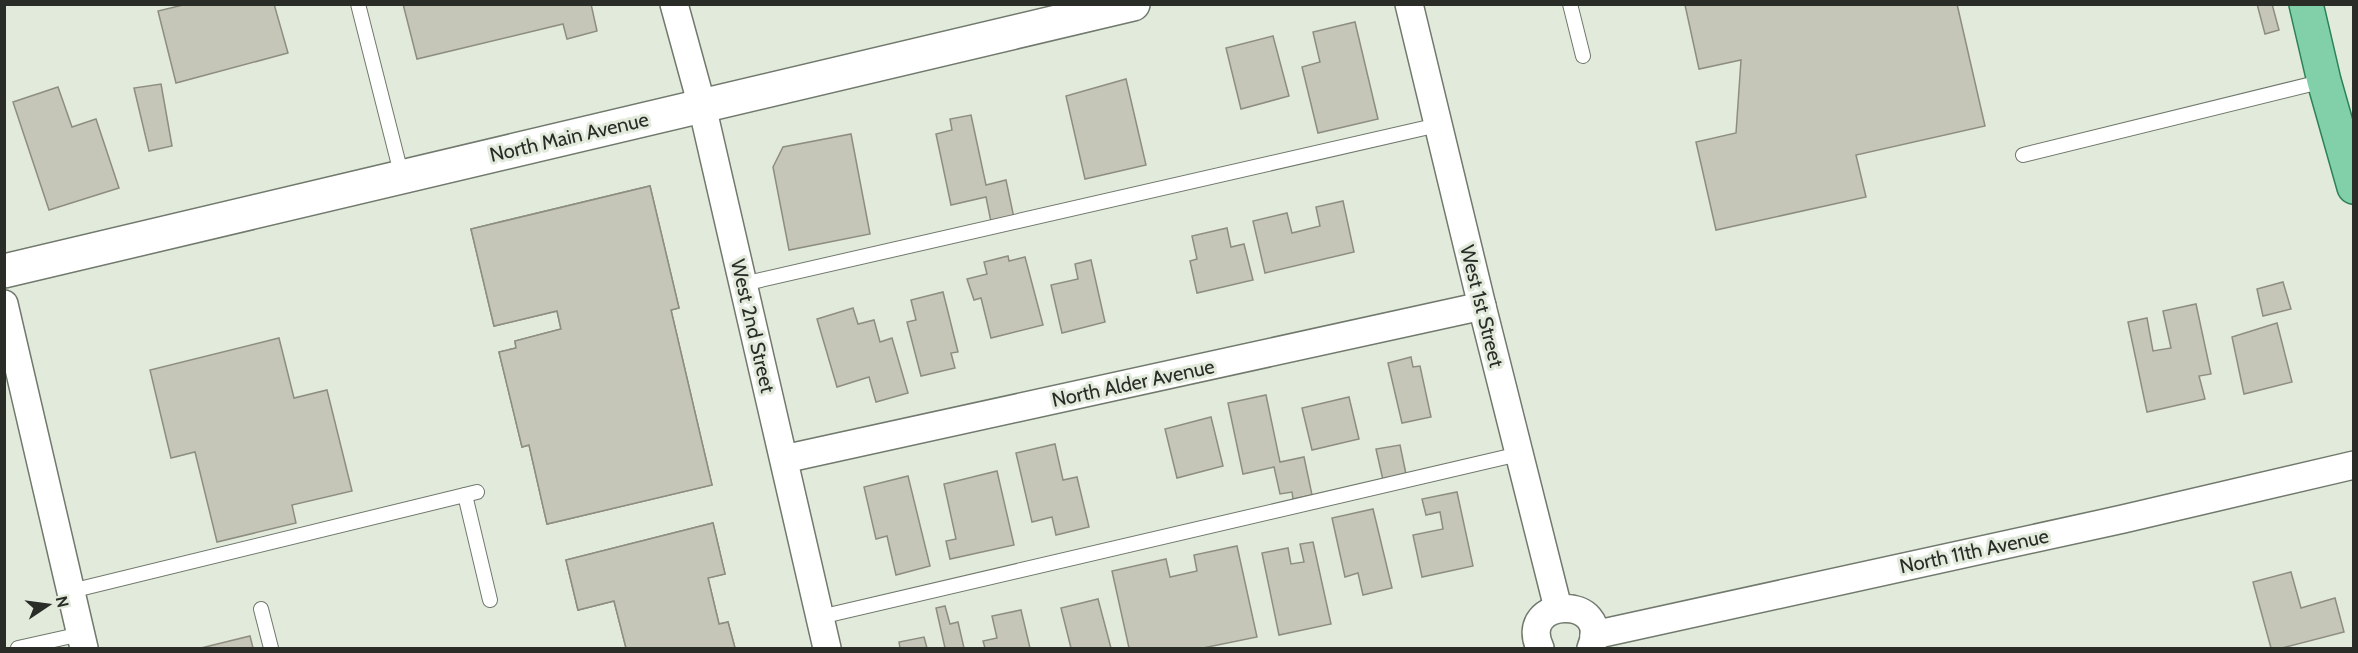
<svg xmlns="http://www.w3.org/2000/svg" width="2358" height="653" font-family="Cabin,sans-serif">
<style>
.building{fill:#c5c6b7;stroke:#8d8e80;stroke-width:1.5}
.lines{fill:none;stroke-linecap:round;stroke-linejoin:round}
.lane-casing{stroke:#71796d;stroke-width:16}
.street-casing{stroke:#71796d;stroke-width:30}
.secondary-casing{stroke:#71796d;stroke-width:36}
.primary-casing{stroke:#2c8256;stroke-width:36}
.lane{stroke:#fff;stroke-width:14}
.street{stroke:#fff;stroke-width:27}
.secondary{stroke:#fff;stroke-width:33}
.primary{stroke:#81d0a9;stroke-width:33}
.labels{text-anchor:middle;dominant-baseline:central;stroke-width:6;stroke-linejoin:round;paint-order:stroke}
.street-label{font-size:20px;fill:#292c27;stroke:#e2eadc}
</style>
<rect width="100%" height="100%" fill="#e2eadc"/>
<g class="building">
<path d="M 187,4 L 274,4 L 288,53 L 176,83 L 158,11 Z"/>
<path d="M 403,4 L 591,4 L 597,31 L 567,39 L 563,24 L 417,59 Z"/>
<path d="M 1957,4 L 1985,126 L 1856,155 L 1866,197 L 1716,230 L 1696,142 L 1736,133 L 1741,60 L 1699,69 L 1685,5 Z"/>
<path d="M 2257,4 L 2272,4 L 2279,30 L 2265,34 Z"/>
<path d="M 1355,22 L 1378,119 L 1318,133 L 1302,67 L 1320,62 L 1313,32 Z"/>
<path d="M 1273,36 L 1289,96 L 1241,109 L 1226,48 Z"/>
<path d="M 1126,79 L 1146,165 L 1085,179 L 1066,96 Z"/>
<path d="M 161,84 L 172,146 L 149,151 L 134,88 Z"/>
<path d="M 58,87 L 72,127 L 96,119 L 119,188 L 49,210 L 13,102 Z"/>
<path d="M 971,115 L 986,185 L 1006,180 L 1014,218 L 991,222 L 986,197 L 951,205 L 936,134 L 952,130 L 950,119 Z"/>
<path d="M 851,134 L 870,234 L 789,250 L 773,167 L 783,147 Z"/>
<path d="M 650,186 L 679,308 L 671,310 L 712,485 L 547,524 L 529,445 L 522,447 L 499,352 L 516,348 L 515,341 L 561,329 L 557,311 L 494,326 L 471,229 Z"/>
<path d="M 650,186 L 679,308 L 671,310 L 712,485 L 547,524 L 529,445 L 522,447 L 499,352 L 516,348 L 515,341 L 561,329 L 557,311 L 494,326 L 471,229 Z"/>
<path d="M 1343,201 L 1354,252 L 1265,273 L 1253,221 L 1287,213 L 1292,233 L 1320,226 L 1316,207 Z"/>
<path d="M 1227,228 L 1231,247 L 1244,244 L 1253,280 L 1197,293 L 1190,261 L 1197,259 L 1192,236 Z"/>
<path d="M 1008,256 L 1009,261 L 1025,257 L 1043,325 L 991,338 L 981,298 L 974,300 L 967,279 L 987,274 L 984,262 Z"/>
<path d="M 1091,260 L 1105,322 L 1062,333 L 1051,285 L 1078,279 L 1075,264 Z"/>
<path d="M 2283,282 L 2291,309 L 2263,316 L 2257,289 Z"/>
<path d="M 943,292 L 958,352 L 951,353 L 955,368 L 921,376 L 907,322 L 916,320 L 911,300 Z"/>
<path d="M 2196,304 L 2211,374 L 2199,376 L 2205,399 L 2147,412 L 2128,322 L 2147,318 L 2153,351 L 2171,348 L 2163,311 Z"/>
<path d="M 853,308 L 858,324 L 874,320 L 880,342 L 892,338 L 908,393 L 876,402 L 869,377 L 837,387 L 817,319 Z"/>
<path d="M 2277,323 L 2292,382 L 2244,394 L 2232,337 Z"/>
<path d="M 279,338 L 294,398 L 327,390 L 352,491 L 292,505 L 296,523 L 217,542 L 195,452 L 171,458 L 150,370 Z"/>
<path d="M 1411,357 L 1413,367 L 1420,366 L 1431,417 L 1402,423 L 1388,363 Z"/>
<path d="M 1266,395 L 1280,462 L 1304,457 L 1312,495 L 1293,499 L 1292,492 L 1280,494 L 1274,467 L 1243,474 L 1228,403 Z"/>
<path d="M 1349,397 L 1359,439 L 1312,450 L 1302,408 Z"/>
<path d="M 1211,417 L 1223,466 L 1177,478 L 1165,429 Z"/>
<path d="M 1055,444 L 1063,480 L 1077,477 L 1089,527 L 1056,535 L 1052,517 L 1032,522 L 1016,453 Z"/>
<path d="M 1400,445 L 1406,474 L 1383,480 L 1376,449 Z"/>
<path d="M 997,471 L 1014,545 L 950,559 L 946,541 L 956,539 L 944,484 Z"/>
<path d="M 908,476 L 930,566 L 896,575 L 887,536 L 876,539 L 864,487 Z"/>
<path d="M 1457,492 L 1473,566 L 1422,577 L 1413,535 L 1443,529 L 1440,512 L 1426,515 L 1422,499 Z"/>
<path d="M 1373,509 L 1392,588 L 1363,595 L 1358,573 L 1345,577 L 1332,518 Z"/>
<path d="M 713,523 L 725,574 L 708,578 L 719,624 L 728,622 L 735,648 L 626,648 L 614,601 L 578,610 L 566,560 Z"/>
<path d="M 713,523 L 725,574 L 708,578 L 719,624 L 728,622 L 735,648 L 626,648 L 614,601 L 578,610 L 566,560 Z"/>
<path d="M 1313,542 L 1331,624 L 1279,635 L 1262,553 L 1288,548 L 1291,564 L 1304,562 L 1300,544 Z"/>
<path d="M 1237,546 L 1257,637 L 1203,648 L 1129,648 L 1112,571 L 1166,559 L 1170,577 L 1197,571 L 1194,555 Z"/>
<path d="M 2291,572 L 2301,608 L 2335,598 L 2344,632 L 2282,648 L 2271,648 L 2253,582 Z"/>
<path d="M 1098,599 L 1111,648 L 1071,648 L 1061,608 Z"/>
<path d="M 945,606 L 950,624 L 958,622 L 964,648 L 945,648 L 936,608 Z"/>
<path d="M 1021,610 L 1030,648 L 985,648 L 983,641 L 997,638 L 992,616 Z"/>
<path d="M 250,636 L 253,648 L 201,648 Z"/>
<path d="M 924,637 L 927,648 L 900,648 L 899,642 Z"/>
</g>
<g class="lines">
<g class="lane-casing">
<g id="lane">
<path d="M 358,4 L 402,177"/>
<path d="M 1570,4 L 1583,56"/>
<path d="M 2023,155 L 2324,81"/>
<path d="M 743,284 L 1438,125"/>
<path d="M 465,495 L 490,600"/>
<path d="M 71,591 L 477,492"/>
<path d="M 261,609 L 271,648"/>
<path d="M 820,617 L 1519,454"/>
<path d="M 18,648 L 81,634"/>
</g>
</g>
<g class="street-casing">
<g id="street">
<path d="M 674,4 L 702,106 L 827,648"/>
<path d="M 1409,4 L 1482,306 L 1558,608"/>
<path d="M 4,304 L 84,648"/>
<path d="M 784,459 L 1482,306"/>
<path d="M 1594,635 L 2123,519 L 2354,465"/>
<path d="M 1540,648 C 1516,597 1613,594 1591,648"/>
</g>
</g>
<g class="secondary-casing">
<path id="secondary" d="M 4,271 L 1133,4"/>
</g>
<g class="primary-casing">
<path id="primary" d="M 2306,4 L 2324,81 L 2354,187"/>
</g>
<use href="#lane" class="lane"/>
<use href="#street" class="street"/>
<use href="#secondary" class="secondary"/>
<use href="#primary" class="primary"/>
</g>
<g class="labels">
<g class="street-label">
<text transform="translate(569 137) rotate(-13)">North Main Avenue</text>
<text transform="translate(1482 306) rotate(76)">West 1st Street</text>
<text transform="translate(753 326) rotate(77)">West 2nd Street</text>
<text transform="translate(1133 383) rotate(-12)">North Alder Avenue</text>
<text transform="translate(1974 551) rotate(-12)">North 11th Avenue</text>
</g>
</g>
<rect width="2358" height="653" fill="none" stroke="#292c27" stroke-width="12"/>
<g transform="translate(48 605) rotate(77)" stroke="#e2eadc" stroke-width="4.5" paint-order="stroke">
<path d="M0-4.5L10 22L0 15L-10 22Z" fill="#292c27"/>
<text y="-9" font-size="16" font-weight="bold" text-anchor="middle" fill="#292c27">N</text>
</g>
</svg>
